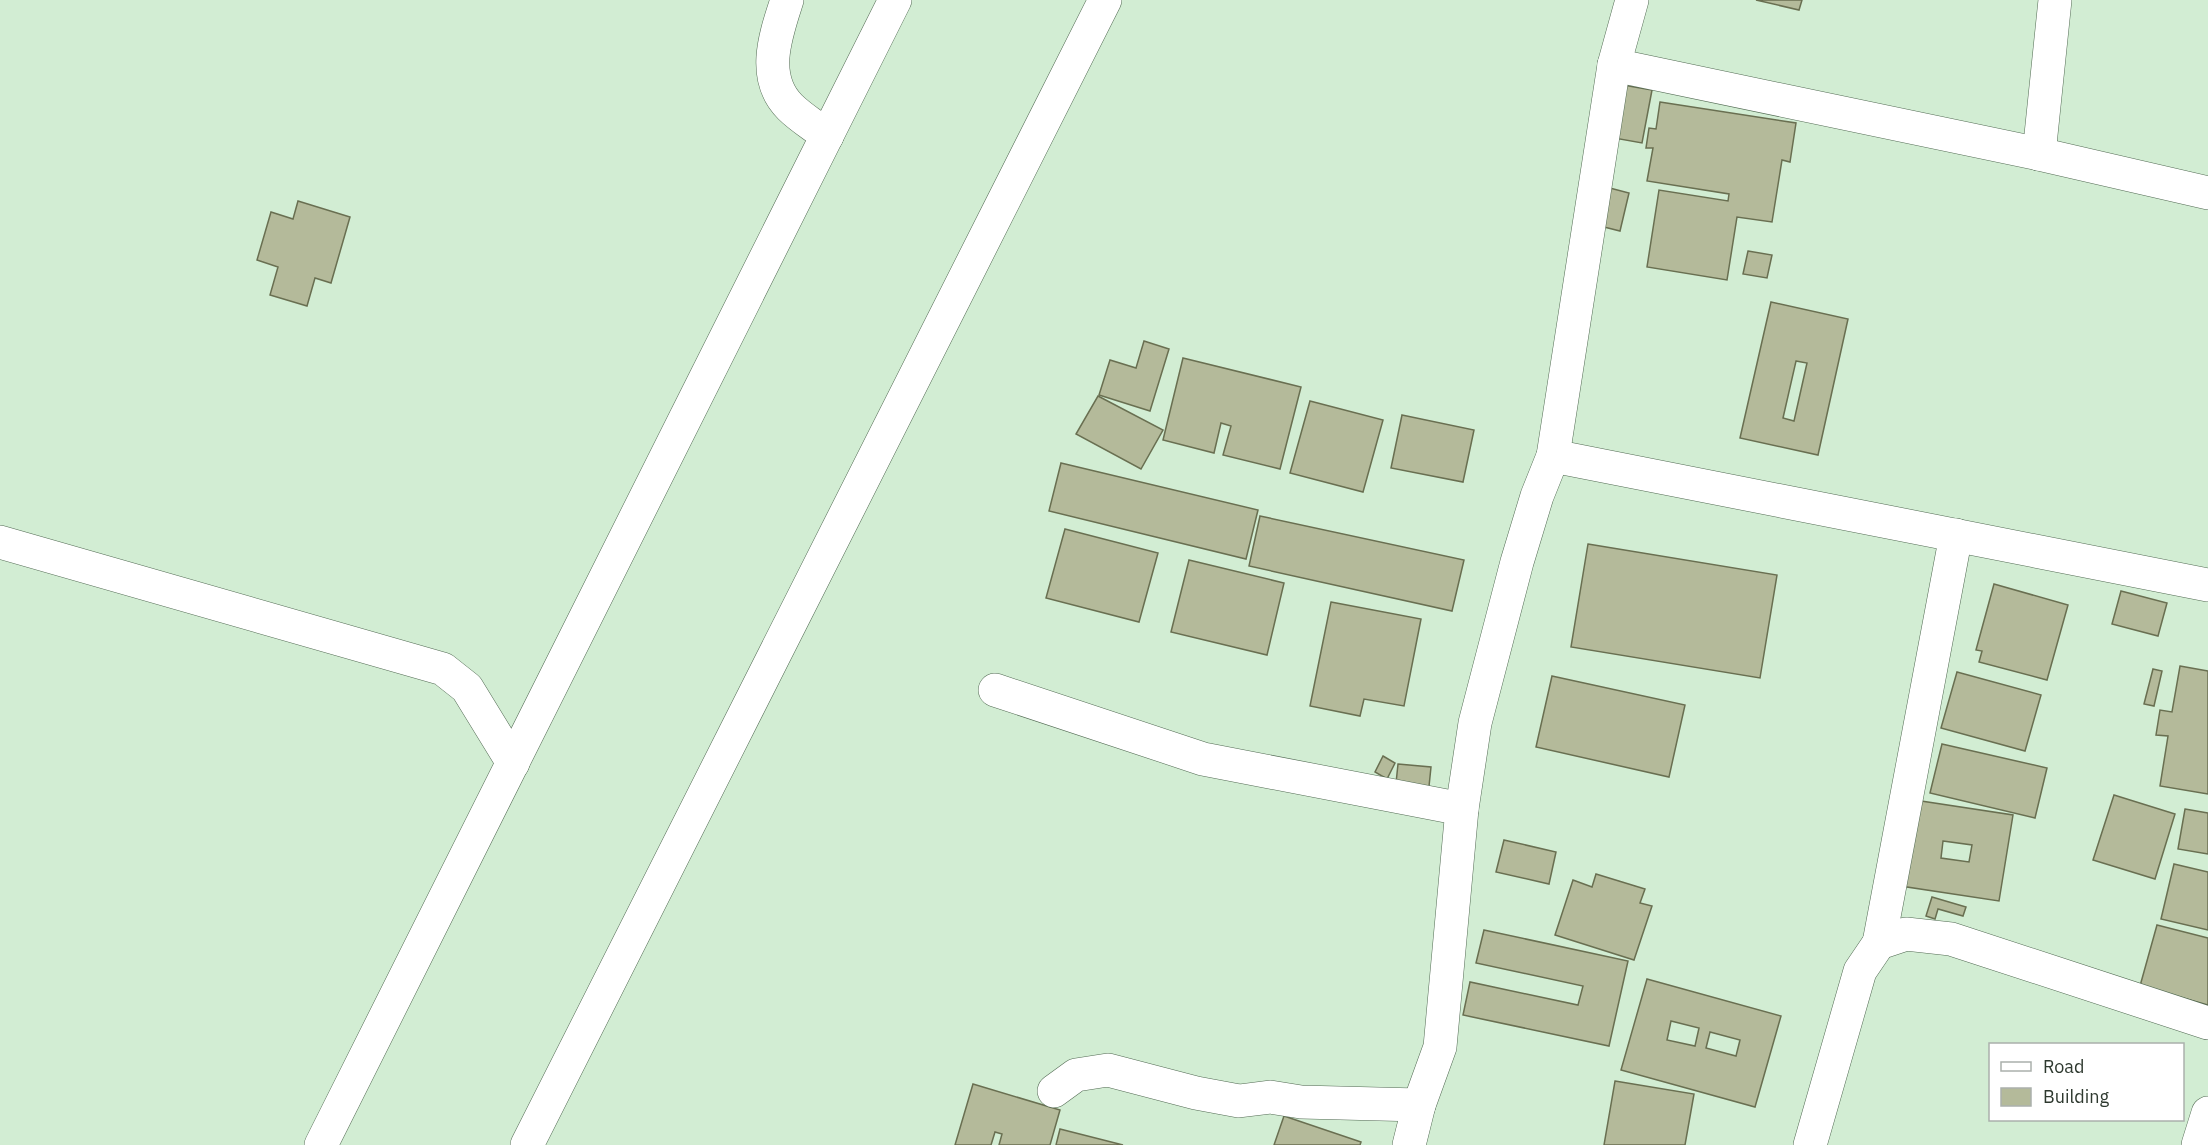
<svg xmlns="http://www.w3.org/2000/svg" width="2208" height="1145" font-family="'IBM Plex Sans',sans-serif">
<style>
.building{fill:#b4ba9a;stroke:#696f51;stroke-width:1.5;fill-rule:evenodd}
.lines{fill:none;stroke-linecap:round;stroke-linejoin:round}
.street-casing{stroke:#536b54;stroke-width:34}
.highway-casing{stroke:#536b54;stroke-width:34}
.street{stroke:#fff;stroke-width:33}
.highway{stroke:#fff;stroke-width:33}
</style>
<rect width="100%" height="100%" fill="#d2edd3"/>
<g class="building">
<path d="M 1756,0 L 1802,0 L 1799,10 Z"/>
<path d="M 1623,85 L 1652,90 L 1642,143 L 1614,138 Z"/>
<path d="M 1660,102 L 1796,123 L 1790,162 L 1782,160 L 1772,222 L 1737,217 L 1727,280 L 1647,267 L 1659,190 L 1728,201 L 1729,194 L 1647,181 L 1653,148 L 1646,148 L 1649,128 L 1656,129 Z"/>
<path d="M 1606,187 L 1629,193 L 1620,231 L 1596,225 Z"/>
<path d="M 298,201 L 350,217 L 331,283 L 315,278 L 307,306 L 270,295 L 278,267 L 257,260 L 271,212 L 293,219 Z"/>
<path d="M 1748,251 L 1772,255 L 1767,278 L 1743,274 Z"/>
<path d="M 1771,302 L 1848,319 L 1818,455 L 1740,438 ZM 1796,361 L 1807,363 L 1794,421 L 1783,418 Z"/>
<path d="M 1144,341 L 1169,349 L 1150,411 L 1099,395 L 1110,360 L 1136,368 Z"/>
<path d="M 1183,358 L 1301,387 L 1280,469 L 1223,455 L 1231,426 L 1221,423 L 1214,453 L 1163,440 Z"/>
<path d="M 1098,396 L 1163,430 L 1141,469 L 1076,434 Z"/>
<path d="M 1310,401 L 1383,420 L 1363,492 L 1290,473 Z"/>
<path d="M 1402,415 L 1474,430 L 1463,482 L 1391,468 Z"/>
<path d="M 1061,463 L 1258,510 L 1246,559 L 1049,511 Z"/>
<path d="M 1260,516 L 1464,560 L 1452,611 L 1249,566 Z"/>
<path d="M 1065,529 L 1158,553 L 1139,622 L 1046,598 Z"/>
<path d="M 1588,544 L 1777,575 L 1760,678 L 1571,647 Z"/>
<path d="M 1189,560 L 1284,583 L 1267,655 L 1171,632 Z"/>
<path d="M 1994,584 L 2068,605 L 2047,680 L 1979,662 L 1982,651 L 1976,650 Z"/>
<path d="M 2121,591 L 2167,603 L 2158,636 L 2112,624 Z"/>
<path d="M 1331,602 L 1421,619 L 1404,706 L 1364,699 L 1360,716 L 1310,706 Z"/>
<path d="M 2180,666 L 2208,671 L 2208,794 L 2160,786 L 2168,736 L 2156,735 L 2160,710 L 2172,712 Z"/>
<path d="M 2153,669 L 2162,671 L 2154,706 L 2144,704 Z"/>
<path d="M 1957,672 L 2041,695 L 2025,751 L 1941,728 Z"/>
<path d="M 1552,676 L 1685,705 L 1669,777 L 1536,747 Z"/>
<path d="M 1942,744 L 2047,768 L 2035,818 L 1930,793 Z"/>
<path d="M 1383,756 L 1395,763 L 1387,779 L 1375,772 Z"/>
<path d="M 1398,764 L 1431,767 L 1428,796 L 1395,793 Z"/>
<path d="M 2114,795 L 2175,814 L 2155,879 L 2093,860 Z"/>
<path d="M 1908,799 L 2013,815 L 1999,901 L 1894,885 ZM 1943,841 L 1972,845 L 1969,862 L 1941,858 Z"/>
<path d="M 2185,809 L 2208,813 L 2208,854 L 2178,849 Z"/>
<path d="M 1504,840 L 1556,852 L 1549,884 L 1496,872 Z"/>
<path d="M 2174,864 L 2208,872 L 2208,930 L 2161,919 Z"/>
<path d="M 1596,874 L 1645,889 L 1640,903 L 1652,906 L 1634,960 L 1555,935 L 1573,880 L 1592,887 Z"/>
<path d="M 1932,897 L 1966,907 L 1963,916 L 1938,909 L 1935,919 L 1926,916 Z"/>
<path d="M 2157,925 L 2208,938 L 2208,1005 L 2140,986 Z"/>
<path d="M 1484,930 L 1628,961 L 1609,1046 L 1463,1015 L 1470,982 L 1578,1005 L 1583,986 L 1476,963 Z"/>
<path d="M 1647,979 L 1781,1016 L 1755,1107 L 1621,1070 ZM 1671,1021 L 1699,1028 L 1695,1046 L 1667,1040 ZM 1710,1032 L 1740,1040 L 1736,1056 L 1706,1048 Z"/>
<path d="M 1615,1081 L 1694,1094 L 1685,1145 L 1604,1145 Z"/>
<path d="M 973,1084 L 1060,1110 L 1050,1145 L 999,1145 L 1002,1134 L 995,1132 L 991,1145 L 955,1145 Z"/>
<path d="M 1284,1116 L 1361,1142 L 1360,1145 L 1274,1145 Z"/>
<path d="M 1060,1129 L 1123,1145 L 1056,1145 Z"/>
</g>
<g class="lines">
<g class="street-casing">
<g id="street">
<path d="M 787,0 C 776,34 760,77 790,107 C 801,118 815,126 827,136"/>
<path d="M 1614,65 L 2039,154 L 2208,193"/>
<path d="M 2039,154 L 2055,0"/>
<path d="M 1553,456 L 2208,585"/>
<path d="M 0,542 L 443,669 L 467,688 L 513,763"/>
<path d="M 995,690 L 1203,759 L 1462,809"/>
<path d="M 1879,943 L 1956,535"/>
<path d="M 1054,1091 L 1076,1075 L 1108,1070 L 1196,1093 L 1239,1101 L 1270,1097 L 1301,1102 L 1419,1105"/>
<path d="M 1409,1145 L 1419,1105 L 1440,1047 L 1462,809 L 1475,723 L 1517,562 L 1537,496 L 1553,456 L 1614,65 L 1632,0"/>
<path d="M 1810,1145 L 1860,971 L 1879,943 L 1906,934 L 1951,939 L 2208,1023"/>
<path d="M 2198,1145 L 2208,1113"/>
</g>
</g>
<g class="highway-casing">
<g id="highway">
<path d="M 321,1145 L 895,0"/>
<path d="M 527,1145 L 1105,0"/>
</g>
</g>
<use href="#street" class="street"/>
<use href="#highway" class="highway"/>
</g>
<rect x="1989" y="1043" width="195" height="78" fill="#ffffff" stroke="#abb0ac" stroke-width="1.5"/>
<rect x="2001" y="1062" width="30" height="9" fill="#ffffff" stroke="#abb0ac" stroke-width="1.5"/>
<text x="2043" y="1073" font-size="18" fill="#2e392f">Road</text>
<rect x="2001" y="1088" width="30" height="18" fill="#b4ba9a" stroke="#abb0ac" stroke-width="1.5"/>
<text x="2043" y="1103" font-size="18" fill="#2e392f">Building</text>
</svg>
